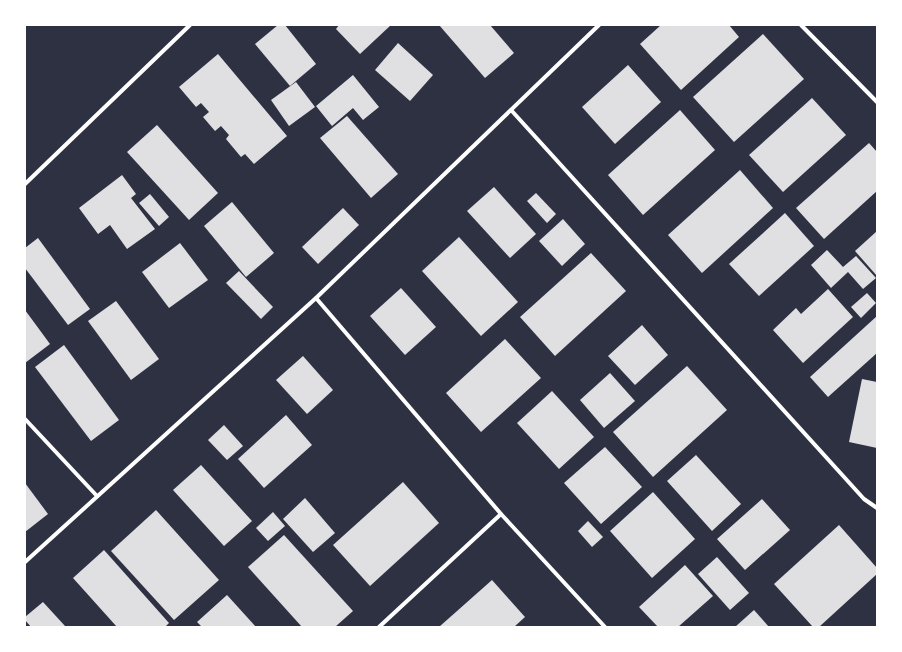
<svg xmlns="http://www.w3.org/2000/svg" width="902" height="652" font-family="'Roboto Condensed',sans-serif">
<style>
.building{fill:#e0e0e3}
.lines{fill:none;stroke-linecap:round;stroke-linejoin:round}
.minor{stroke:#fff;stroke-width:4}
</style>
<rect width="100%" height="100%" fill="#2d3142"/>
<g class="building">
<path d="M 278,25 L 285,25 L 316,64 L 290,86 L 255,44 Z"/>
<path d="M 339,25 L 391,25 L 360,54 L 336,29 Z"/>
<path d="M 439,25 L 490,25 L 514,53 L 485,78 Z"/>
<path d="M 661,25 L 729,25 L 739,37 L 681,90 L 640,44 Z"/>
<path d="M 763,34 L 804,79 L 734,142 L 693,97 Z"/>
<path d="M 398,43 L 433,75 L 410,101 L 375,70 Z"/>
<path d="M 218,54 L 287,136 L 254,164 L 245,154 L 241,157 L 226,139 L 229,135 L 221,126 L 215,131 L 203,117 L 209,112 L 201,103 L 196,107 L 179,87 Z"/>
<path d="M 628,65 L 661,102 L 615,144 L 582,107 Z"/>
<path d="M 353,75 L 379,107 L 363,120 L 353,108 L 332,126 L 316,106 Z"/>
<path d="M 296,82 L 315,107 L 289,126 L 271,100 Z"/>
<path d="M 812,98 L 846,135 L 783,192 L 749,155 Z"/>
<path d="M 680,110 L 715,150 L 643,215 L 608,175 Z"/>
<path d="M 347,116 L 398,174 L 371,198 L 320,138 Z"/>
<path d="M 157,125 L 218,193 L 189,220 L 127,152 Z"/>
<path d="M 869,143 L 877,152 L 877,191 L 824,239 L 796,208 Z"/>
<path d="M 740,170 L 773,208 L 702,273 L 668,235 Z"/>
<path d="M 122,175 L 136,194 L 131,198 L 155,229 L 127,249 L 110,225 L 98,234 L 79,208 Z"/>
<path d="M 494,187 L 536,234 L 510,258 L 467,211 Z"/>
<path d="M 536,193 L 556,214 L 547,223 L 527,201 Z"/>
<path d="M 150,194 L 169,217 L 159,226 L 139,203 Z"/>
<path d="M 232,202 L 274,253 L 246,277 L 204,226 Z"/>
<path d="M 343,208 L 359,225 L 318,264 L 302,247 Z"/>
<path d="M 785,213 L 814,246 L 759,296 L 729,264 Z"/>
<path d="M 563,219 L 585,244 L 562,266 L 539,241 Z"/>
<path d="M 877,231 L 877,276 L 855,251 Z"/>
<path d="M 459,237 L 518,302 L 481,336 L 422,271 Z"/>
<path d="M 38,238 L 90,309 L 68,325 L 25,268 L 25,248 Z"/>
<path d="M 180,243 L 208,280 L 169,308 L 142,272 Z"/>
<path d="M 827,250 L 843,267 L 856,256 L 876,278 L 863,289 L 848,272 L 831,288 L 811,265 Z"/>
<path d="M 591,253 L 626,291 L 555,356 L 520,317 Z"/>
<path d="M 239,271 L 273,307 L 261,319 L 226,283 Z"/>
<path d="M 401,288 L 436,327 L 405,355 L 370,316 Z"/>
<path d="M 828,289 L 853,317 L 803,363 L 773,330 L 796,308 L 801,314 Z"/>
<path d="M 867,293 L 876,303 L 861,318 L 851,307 Z"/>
<path d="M 116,301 L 159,359 L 131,380 L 88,321 Z"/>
<path d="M 25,310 L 50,344 L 25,363 Z"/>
<path d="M 877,316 L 877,353 L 828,397 L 810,377 Z"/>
<path d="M 642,325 L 668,355 L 635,385 L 608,356 Z"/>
<path d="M 505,339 L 541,378 L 481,432 L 446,393 Z"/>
<path d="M 64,345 L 119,420 L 91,441 L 35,367 Z"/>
<path d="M 303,356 L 333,390 L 307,414 L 276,380 Z"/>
<path d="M 687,366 L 727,410 L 653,477 L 613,432 Z"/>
<path d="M 610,373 L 635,401 L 604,428 L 580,400 Z"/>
<path d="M 862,379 L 877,382 L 877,448 L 849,442 Z"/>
<path d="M 552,391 L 594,437 L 559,469 L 517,423 Z"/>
<path d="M 286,415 L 312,445 L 264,488 L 238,459 Z"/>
<path d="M 224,425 L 243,446 L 227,460 L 208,440 Z"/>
<path d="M 605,447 L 642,487 L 601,524 L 564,483 Z"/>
<path d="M 696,455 L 741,504 L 712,531 L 667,481 Z"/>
<path d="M 201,465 L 252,521 L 224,546 L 173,490 Z"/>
<path d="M 403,482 L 439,523 L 370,586 L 333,545 Z"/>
<path d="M 25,483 L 48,514 L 25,532 Z"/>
<path d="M 653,492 L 695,539 L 652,578 L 610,531 Z"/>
<path d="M 305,498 L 335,533 L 313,552 L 283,519 Z"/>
<path d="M 762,499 L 790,530 L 745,570 L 717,539 Z"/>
<path d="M 156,510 L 219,580 L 174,620 L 111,551 Z"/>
<path d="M 273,512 L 285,526 L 268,541 L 256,528 Z"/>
<path d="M 588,521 L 603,537 L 592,547 L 578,531 Z"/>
<path d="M 839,525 L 877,568 L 877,574 L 819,627 L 813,627 L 774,584 Z"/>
<path d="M 284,535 L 353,611 L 335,627 L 302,627 L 248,567 Z"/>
<path d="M 104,550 L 169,623 L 165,627 L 117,627 L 73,578 Z"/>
<path d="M 717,557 L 749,593 L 730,610 L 698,574 Z"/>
<path d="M 685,565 L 713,596 L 678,627 L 658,627 L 639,607 Z"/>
<path d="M 492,580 L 525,617 L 514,627 L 439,627 Z"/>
<path d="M 227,595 L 256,627 L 202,627 L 197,622 Z"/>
<path d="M 43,602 L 65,626 L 64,627 L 31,627 L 25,620 L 25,617 Z"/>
<path d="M 754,610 L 769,627 L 735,627 Z"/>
</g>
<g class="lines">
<g class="minor">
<path d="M 801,25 L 877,102"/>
<path d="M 511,110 L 864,499 L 877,508"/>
<path d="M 25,184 L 190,25"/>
<path d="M 316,298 L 501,514 L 605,627"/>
<path d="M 25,419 L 97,496"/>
<path d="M 25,562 L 316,298 L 599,25"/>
<path d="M 379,627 L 501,514"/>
</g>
</g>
<rect width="902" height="652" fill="none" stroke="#ffffff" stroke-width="52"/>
</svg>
